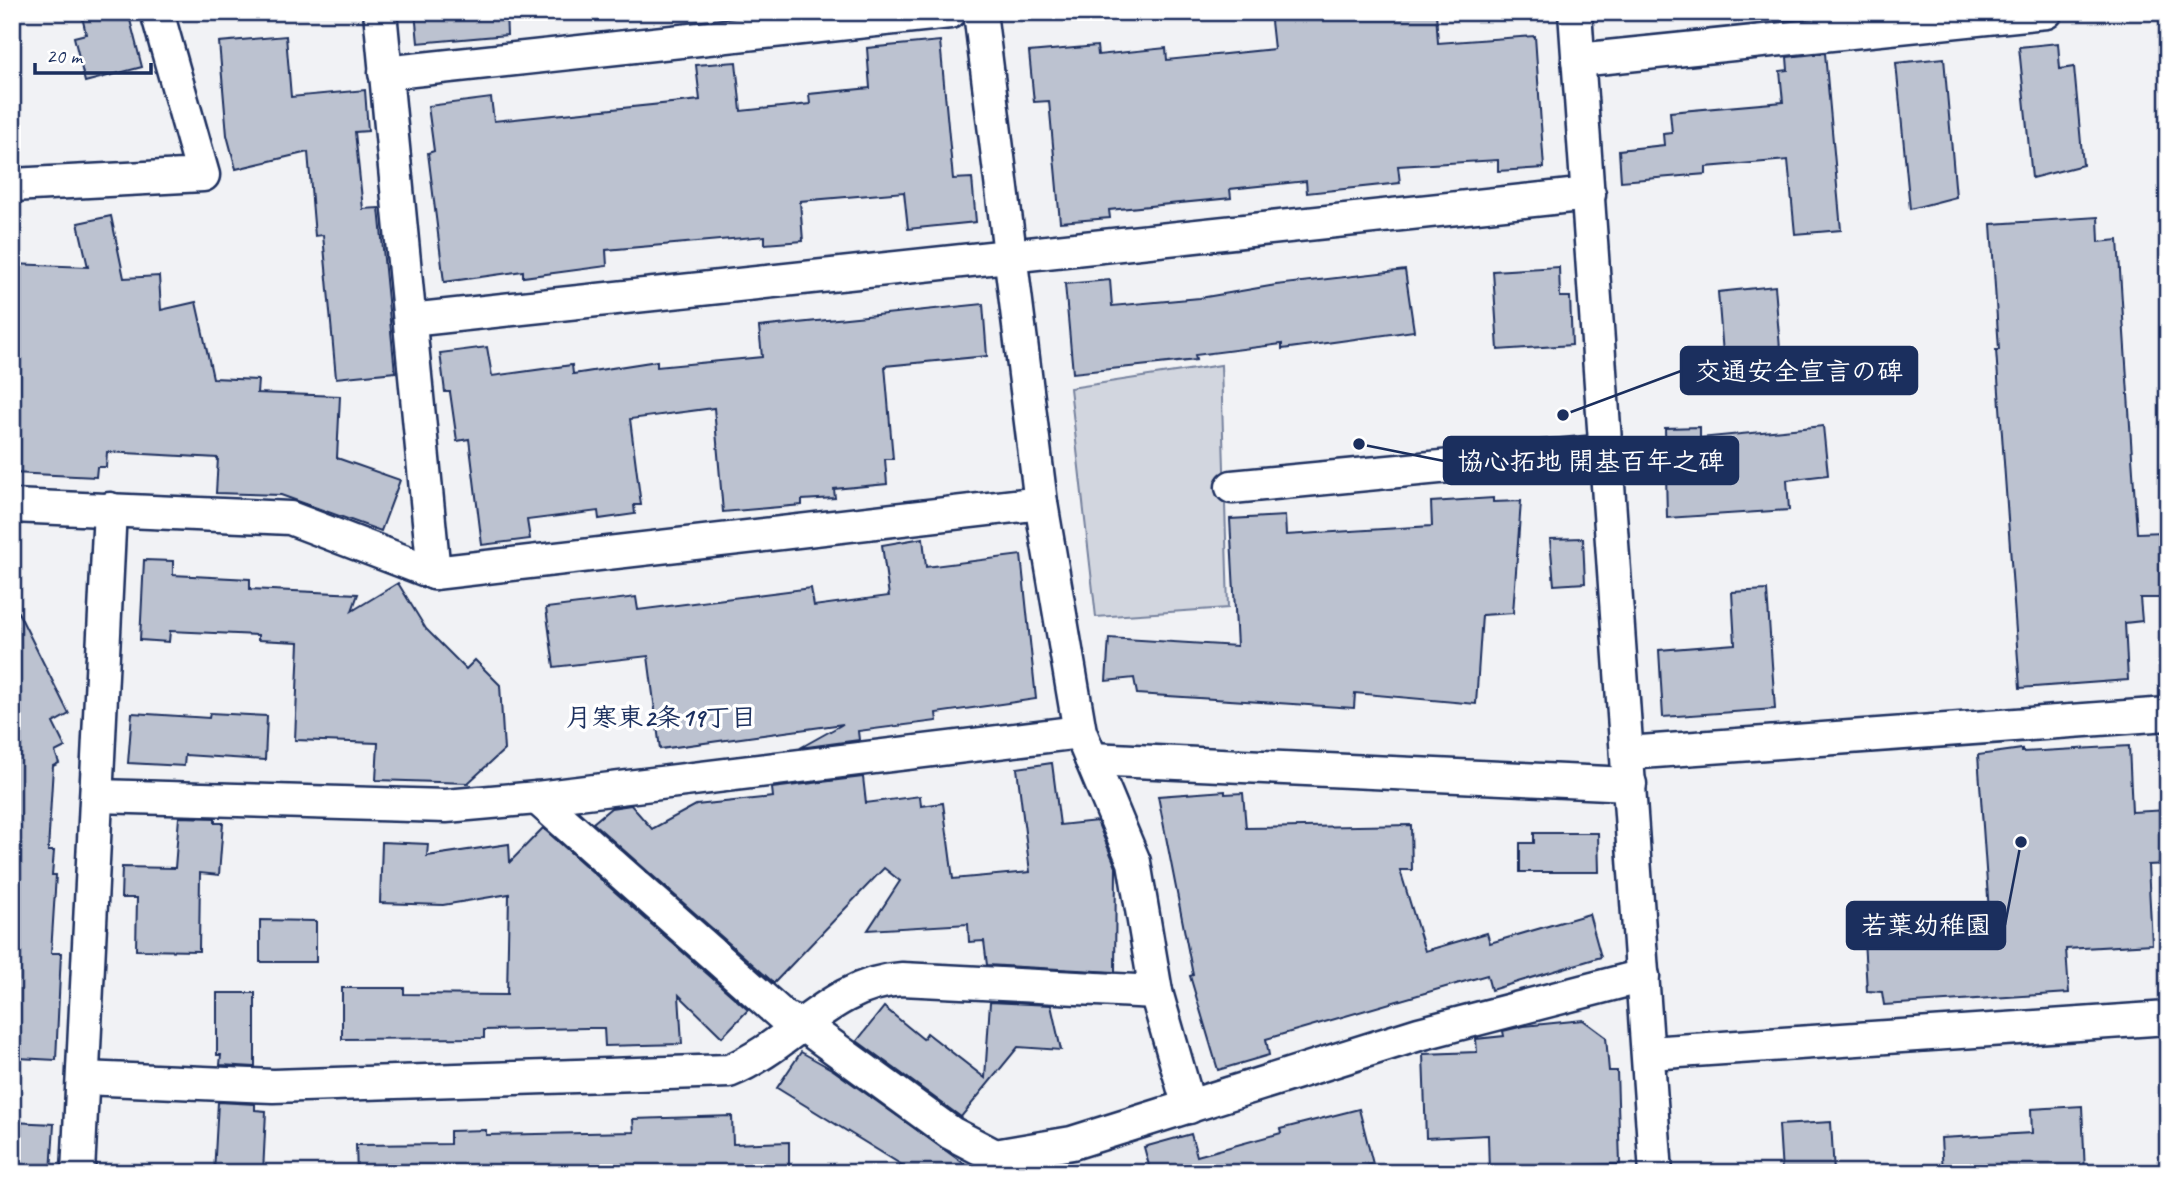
<svg xmlns="http://www.w3.org/2000/svg" width="2180" height="1185" font-family="Caveat,'Klee One',sans-serif">
<style>
.green{fill:#d2d6df;stroke:#76829e;stroke-width:2}
.building{fill:#bcc2d0;stroke:#1b2f5e;stroke-width:2}
.lines{fill:none;stroke-linecap:round;stroke-linejoin:round}
.minor-casing{stroke:#1b2f5e;stroke-width:37}
.minor{stroke:#fff;stroke-width:32}
.labels{text-anchor:middle;dominant-baseline:central;stroke-width:7;stroke-linejoin:round;paint-order:stroke}
.neighbourhood-label{font-size:26px;font-weight:bold;fill:#1b2f5e;stroke:#fff}
.leader{fill:none;stroke:#1b2f5e;stroke-width:2.5}
.callout-dot{fill:#1b2f5e;stroke:#fff;stroke-width:2.5}
.callout{fill:#1b2f5e;stroke:#1b2f5e;stroke-width:2.5}
.callout-label{font-size:26px;text-anchor:middle;font-weight:bold;fill:#fff}
</style>
<rect width="100%" height="100%" fill="#f1f2f5"/>
<filter id="ink" filterUnits="userSpaceOnUse"><feTurbulence type="fractalNoise" baseFrequency=".0143" numOctaves="2"/><feDisplacementMap in="SourceGraphic" scale="14" xChannelSelector="R" yChannelSelector="G"/><feConvolveMatrix kernelMatrix="1 2 1 2 8 2 1 2 1" color-interpolation-filters="sRGB"/></filter>
<g filter="url(#ink)">
<path class="green" d="M 1221,365 L 1228,608 L 1096,617 L 1070,388 Z"/>
<g class="building">
<path d="M 81,12 L 128,12 L 142,67 L 85,82 L 74,37 L 86,34 Z"/>
<path d="M 415,12 L 506,12 L 507,35 L 418,43 Z"/>
<path d="M 1270,12 L 1436,12 L 1438,43 L 1535,36 L 1544,168 L 1498,171 L 1498,160 L 1398,166 L 1400,183 L 1307,193 L 1306,181 L 1230,189 L 1231,198 L 1109,210 L 1110,218 L 1060,222 L 1049,101 L 1034,102 L 1029,52 L 1097,46 L 1098,55 L 1166,48 L 1167,60 L 1274,49 Z"/>
<path d="M 1783,12 L 1822,12 L 1822,17 L 1784,20 Z"/>
<path d="M 286,36 L 291,97 L 365,90 L 368,131 L 355,132 L 363,209 L 379,208 L 395,372 L 336,378 L 323,235 L 315,236 L 308,152 L 236,169 L 227,135 L 219,42 Z"/>
<path d="M 940,41 L 953,179 L 972,178 L 976,222 L 908,229 L 904,192 L 800,201 L 803,241 L 765,244 L 765,236 L 606,250 L 607,266 L 523,277 L 523,271 L 444,282 L 428,153 L 434,151 L 428,106 L 491,98 L 494,121 L 700,100 L 696,65 L 736,62 L 741,111 L 810,104 L 809,94 L 870,88 L 867,48 Z"/>
<path d="M 2058,43 L 2060,69 L 2074,67 L 2083,165 L 2032,178 L 2019,47 Z"/>
<path d="M 1825,53 L 1841,230 L 1795,234 L 1788,160 L 1706,167 L 1706,174 L 1621,181 L 1619,150 L 1664,145 L 1663,134 L 1672,133 L 1670,112 L 1783,102 L 1780,71 L 1788,70 L 1787,57 Z"/>
<path d="M 1944,58 L 1956,197 L 1910,209 L 1896,63 Z"/>
<path d="M 111,216 L 124,278 L 159,276 L 161,310 L 196,302 L 213,378 L 258,380 L 257,393 L 340,396 L 337,458 L 400,480 L 381,531 L 281,495 L 216,493 L 218,458 L 107,452 L 106,467 L 97,467 L 96,477 L 12,473 L 12,264 L 88,267 L 78,223 Z"/>
<path d="M 2098,217 L 2099,242 L 2118,240 L 2137,533 L 2164,532 L 2167,598 L 2140,598 L 2142,621 L 2125,623 L 2128,680 L 2020,688 L 1996,350 L 1999,350 L 1991,224 Z"/>
<path d="M 1559,267 L 1560,297 L 1570,297 L 1572,345 L 1498,350 L 1493,271 Z"/>
<path d="M 1405,270 L 1414,331 L 1282,349 L 1282,344 L 1195,355 L 1196,360 L 1073,373 L 1065,284 L 1110,280 L 1112,306 L 1200,298 L 1276,285 Z"/>
<path d="M 1775,286 L 1780,349 L 1723,354 L 1718,292 Z"/>
<path d="M 983,304 L 987,356 L 885,366 L 893,459 L 885,459 L 887,484 L 834,489 L 835,498 L 802,500 L 802,505 L 723,512 L 714,408 L 630,419 L 641,505 L 634,505 L 635,514 L 599,519 L 598,511 L 527,520 L 530,539 L 482,545 L 469,439 L 457,441 L 450,392 L 445,392 L 440,353 L 487,347 L 492,376 L 572,365 L 573,374 L 657,361 L 657,367 L 762,357 L 759,327 Z"/>
<path d="M 1823,426 L 1828,475 L 1787,480 L 1789,510 L 1667,518 L 1665,428 L 1700,427 L 1700,438 Z"/>
<path d="M 1493,498 L 1493,502 L 1521,501 L 1513,613 L 1482,615 L 1476,704 L 1355,693 L 1354,708 L 1137,694 L 1134,678 L 1106,681 L 1109,638 L 1237,646 L 1230,519 L 1285,516 L 1286,535 L 1432,526 L 1431,502 Z"/>
<path d="M 923,538 L 926,567 L 1021,555 L 1036,699 L 936,713 L 937,721 L 858,731 L 859,740 L 800,748 L 843,724 L 660,749 L 648,656 L 554,667 L 546,608 L 636,597 L 638,610 L 811,588 L 814,606 L 889,596 L 882,545 Z"/>
<path d="M 1583,538 L 1585,583 L 1554,585 L 1550,539 Z"/>
<path d="M 144,560 L 173,561 L 173,575 L 250,579 L 250,589 L 358,594 L 352,611 L 398,583 L 426,629 L 466,669 L 475,660 L 500,685 L 504,750 L 468,783 L 376,780 L 378,743 L 295,740 L 299,642 L 258,640 L 258,635 L 170,631 L 169,642 L 140,640 Z"/>
<path d="M 1767,590 L 1775,709 L 1663,717 L 1659,650 L 1735,644 L 1732,592 Z"/>
<path d="M 12,600 L 69,714 L 53,723 L 65,747 L 55,752 L 59,763 L 53,766 L 48,851 L 54,851 L 52,875 L 56,875 L 51,953 L 61,953 L 56,1060 L 18,1058 L 20,1028 L 12,1028 Z"/>
<path d="M 132,713 L 209,718 L 210,713 L 267,716 L 265,760 L 185,755 L 184,766 L 128,763 Z"/>
<path d="M 2129,746 L 2132,812 L 2168,810 L 2168,864 L 2148,865 L 2152,944 L 2066,949 L 2069,993 L 1884,1005 L 1882,992 L 1867,991 L 1863,922 L 1989,912 L 1978,755 L 2022,749 L 2022,752 Z"/>
<path d="M 1052,763 L 1060,825 L 1097,821 L 1116,867 L 1115,972 L 987,965 L 984,941 L 969,942 L 968,924 L 868,930 L 900,881 L 884,868 L 774,983 L 593,823 L 611,808 L 631,805 L 652,829 L 696,805 L 773,797 L 772,788 L 863,777 L 866,803 L 920,796 L 921,806 L 943,803 L 953,879 L 1030,872 L 1017,768 Z"/>
<path d="M 1225,791 L 1225,794 L 1243,793 L 1246,828 L 1411,825 L 1412,870 L 1400,870 L 1425,951 L 1487,933 L 1490,943 L 1589,914 L 1601,957 L 1491,990 L 1487,975 L 1266,1039 L 1269,1055 L 1218,1070 L 1190,976 L 1193,975 L 1158,796 Z"/>
<path d="M 179,817 L 215,818 L 215,823 L 223,823 L 219,875 L 200,873 L 199,951 L 136,950 L 137,898 L 121,898 L 122,867 L 175,868 Z"/>
<path d="M 543,828 L 748,1010 L 722,1037 L 679,995 L 682,1044 L 605,1046 L 604,1028 L 587,1028 L 484,1030 L 484,1038 L 342,1039 L 342,988 L 404,988 L 404,994 L 507,995 L 509,894 L 443,905 L 380,903 L 382,842 L 428,844 L 427,856 L 509,844 L 510,862 Z"/>
<path d="M 1534,833 L 1598,833 L 1599,872 L 1520,872 L 1520,843 L 1534,843 Z"/>
<path d="M 260,920 L 316,921 L 316,962 L 260,962 Z"/>
<path d="M 217,993 L 255,993 L 255,1067 L 220,1065 L 221,1055 L 217,1055 Z"/>
<path d="M 990,1002 L 1051,1005 L 1061,1050 L 1018,1047 L 961,1117 L 857,1041 L 884,1007 L 923,1039 L 927,1033 L 985,1078 Z"/>
<path d="M 1583,1020 L 1606,1037 L 1609,1071 L 1617,1071 L 1620,1164 L 1530,1167 L 1530,1173 L 1489,1173 L 1488,1135 L 1426,1138 L 1423,1054 L 1477,1052 L 1476,1039 L 1504,1036 L 1503,1031 L 1524,1026 Z"/>
<path d="M 801,1052 L 833,1070 L 977,1173 L 915,1173 L 777,1088 Z"/>
<path d="M 218,1102 L 255,1104 L 255,1110 L 266,1111 L 263,1173 L 214,1173 Z"/>
<path d="M 2082,1106 L 2085,1173 L 1943,1173 L 1941,1138 L 2032,1133 L 2031,1109 Z"/>
<path d="M 1359,1109 L 1373,1164 L 1340,1173 L 1151,1173 L 1144,1147 L 1191,1134 L 1197,1156 L 1281,1133 L 1280,1129 Z"/>
<path d="M 732,1116 L 733,1144 L 789,1142 L 789,1173 L 357,1173 L 356,1145 L 450,1144 L 450,1131 L 486,1130 L 486,1135 L 634,1132 L 633,1119 Z"/>
<path d="M 12,1122 L 54,1124 L 51,1173 L 12,1173 Z"/>
<path d="M 1831,1122 L 1834,1173 L 1782,1173 L 1779,1125 Z"/>
</g>
<g class="lines">
<g class="minor-casing">
<g id="minor">
<path d="M 380,12 L 434,573"/>
<path d="M 980,12 L 1041,503 L 1080,732 L 1134,862 L 1156,992 L 1189,1107"/>
<path d="M 1575,12 L 1656,1173"/>
<path d="M 1578,60 L 2046,12"/>
<path d="M 385,73 L 950,12"/>
<path d="M 12,185 L 203,175 L 157,12"/>
<path d="M 410,320 L 1589,194"/>
<path d="M 1232,487 L 1607,451"/>
<path d="M 12,506 L 290,518 L 434,573 L 1041,503"/>
<path d="M 1627,753 L 2168,714"/>
<path d="M 1091,759 L 1630,784"/>
<path d="M 97,796 L 446,806 L 537,798 L 1080,732"/>
<path d="M 537,798 L 785,1018 L 803,1025 L 951,1133 L 995,1156 L 1072,1143 L 1419,1034 L 1643,976"/>
<path d="M 1649,1053 L 2168,1018"/>
<path d="M 83,1078 L 273,1086 L 729,1071 C 792,1045 831,983 902,979 L 1156,992"/>
<path d="M 78,1173 L 110,509"/>
</g>
</g>
<use href="#minor" class="minor"/>
</g>
</g>
<g class="labels">
<g class="neighbourhood-label">
<text x="661" y="717">月寒東2条19丁目</text>
</g>
</g>
<path class="leader" d="M1563 415L1681 371M1359 444L1444 461M2021 842L2005 925"/>
<g class="callout-dot">
<circle cx="1563" cy="415" r="7"/>
<circle cx="1359" cy="444" r="7"/>
<circle cx="2021" cy="842" r="7"/>
</g>
<g class="callout">
<rect x="1681" y="347" width="236" height="47" rx="7"/>
<rect x="1444" y="437" width="294" height="47" rx="7"/>
<rect x="1847" y="902" width="158" height="47" rx="7"/>
</g>
<g class="callout-label">
<text x="1799" y="380">交通安全宣言の碑</text>
<text x="1591" y="470">協心拓地 開基百年之碑</text>
<text x="1926" y="934">若葉幼稚園</text>
</g>
<rect width="2180" height="1185" fill="none" stroke="#fff" stroke-width="42"/>
<rect x="21" y="21" width="2138" height="1143" fill="none" stroke="#1b2f5e" stroke-width="2.5" filter="url(#ink)"/>
<path d="M35 63v10h116v-10" fill="none" stroke="#1b2f5e" stroke-width="3.5"/>
<text x="46" y="63" font-size="21" fill="#1b2f5e" stroke="#ffffff" stroke-width="5" paint-order="stroke">20 m</text>
</svg>
